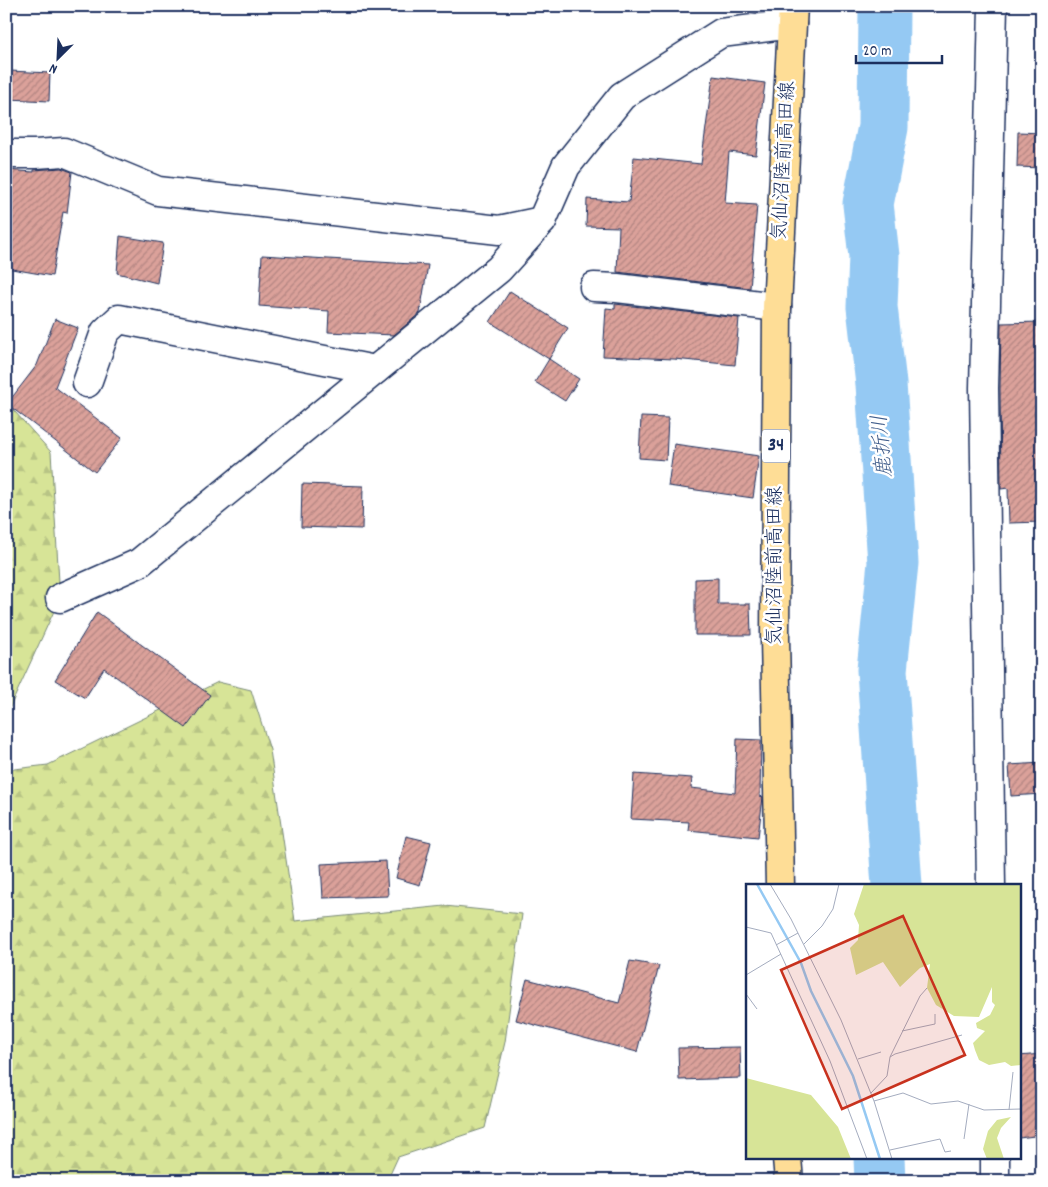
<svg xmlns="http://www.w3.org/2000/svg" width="1048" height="1187" font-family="Dekko,'Klee One',sans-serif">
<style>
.forest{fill:url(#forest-firs);stroke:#798a7a}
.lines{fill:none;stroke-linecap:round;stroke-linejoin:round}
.river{stroke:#95c9f3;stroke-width:51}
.building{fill:url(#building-hatch);stroke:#1b2f5e}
.minor-casing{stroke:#1b2f5e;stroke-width:31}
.major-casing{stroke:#1b2f5e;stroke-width:31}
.minor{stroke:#fff;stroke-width:28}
.major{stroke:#fedd96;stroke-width:28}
.labels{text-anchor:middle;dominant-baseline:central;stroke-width:5;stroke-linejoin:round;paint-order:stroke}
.shield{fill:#fff;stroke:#5f6d8e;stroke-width:1}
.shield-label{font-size:19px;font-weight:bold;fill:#1b2f5e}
.street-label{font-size:20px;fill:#1b2f5e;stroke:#fff}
.water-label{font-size:21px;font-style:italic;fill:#405d8b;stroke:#fff}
.inset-river{fill:none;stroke:#95c9f3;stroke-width:2.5}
.inset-road{fill:none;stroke:#a4acbf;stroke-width:1}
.view{fill:#c8321e;fill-opacity:0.15;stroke:#c8321e;stroke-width:2.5}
.inset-edge{fill:none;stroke:#1b2f5e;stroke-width:2.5}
</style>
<defs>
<pattern id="forest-firs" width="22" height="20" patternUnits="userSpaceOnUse" patternTransform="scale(1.25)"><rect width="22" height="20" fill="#d7e497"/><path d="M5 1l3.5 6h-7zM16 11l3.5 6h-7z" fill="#b8c485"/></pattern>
<pattern id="building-hatch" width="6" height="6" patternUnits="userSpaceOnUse" patternTransform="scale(1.25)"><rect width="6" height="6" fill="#dba19a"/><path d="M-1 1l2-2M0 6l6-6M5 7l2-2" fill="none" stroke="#b18481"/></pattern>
</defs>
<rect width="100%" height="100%" fill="#fff"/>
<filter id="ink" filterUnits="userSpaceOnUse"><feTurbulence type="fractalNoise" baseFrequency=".02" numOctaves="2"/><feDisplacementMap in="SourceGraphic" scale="10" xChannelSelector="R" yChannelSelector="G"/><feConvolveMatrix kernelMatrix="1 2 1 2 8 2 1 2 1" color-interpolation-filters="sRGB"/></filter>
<g filter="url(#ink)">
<g class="forest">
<path d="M 6,402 L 51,452 L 60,598 L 6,716 Z"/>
<path d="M 218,682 L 251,690 L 270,750 L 295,921 L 445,906 L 522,914 L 505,1042 L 485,1128 L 398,1157 L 387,1181 L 6,1181 L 6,770 L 48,765 Z"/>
</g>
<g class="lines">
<g class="river">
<path d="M 884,6 L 883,127 L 868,204 L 874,256 L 872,307 L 881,384 L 893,563 L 882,670 L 897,886"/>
<path d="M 879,1158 L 880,1181"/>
</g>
</g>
<g class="building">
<path d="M 10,71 L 50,73 L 49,101 L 9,99 Z"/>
<path d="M 713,76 L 765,83 L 756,155 L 729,152 L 725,203 L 757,205 L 750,288 L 617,272 L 619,227 L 586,226 L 587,199 L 629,202 L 634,157 L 701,164 Z"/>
<path d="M 1018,132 L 1042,133 L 1042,168 L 1017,167 Z"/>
<path d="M 61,168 L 72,172 L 67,213 L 63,212 L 52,276 L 6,268 L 6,170 L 34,172 L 34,170 Z"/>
<path d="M 120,236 L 163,243 L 157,283 L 117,273 Z"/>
<path d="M 262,255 L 428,265 L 420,313 L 394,335 L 328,332 L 329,311 L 259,306 Z"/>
<path d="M 510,291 L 568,328 L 549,359 L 490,322 Z"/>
<path d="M 615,304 L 739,318 L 735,365 L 674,359 L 603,356 L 606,308 L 615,309 Z"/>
<path d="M 55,319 L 78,328 L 55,387 L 122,438 L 95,472 L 7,404 L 37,365 Z"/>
<path d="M 1042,322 L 1042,411 L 1035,411 L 1042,495 L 1042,522 L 1009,523 L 1008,488 L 1001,489 L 1000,388 L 1001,323 Z"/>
<path d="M 549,359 L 579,379 L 565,401 L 535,382 Z"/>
<path d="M 641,417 L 668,418 L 666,460 L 639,458 Z"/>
<path d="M 674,444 L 759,456 L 753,498 L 668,486 Z"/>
<path d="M 302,484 L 363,486 L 362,529 L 301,527 Z"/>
<path d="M 718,578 L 718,604 L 750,604 L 751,635 L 695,635 L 695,579 Z"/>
<path d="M 97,612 L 210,695 L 186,728 L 104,668 L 85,698 L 55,680 Z"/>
<path d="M 737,739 L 761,740 L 760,796 L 763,797 L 758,837 L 688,830 L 689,822 L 631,819 L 634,774 L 692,778 L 691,788 L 735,793 Z"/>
<path d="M 1042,763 L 1042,794 L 1011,796 L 1009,765 Z"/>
<path d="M 406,836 L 431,842 L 420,885 L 396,878 Z"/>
<path d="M 386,861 L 388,896 L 323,898 L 321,864 Z"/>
<path d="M 630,961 L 659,966 L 637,1052 L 516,1020 L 527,979 L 619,1003 Z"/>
<path d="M 740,1047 L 741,1078 L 679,1080 L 678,1048 Z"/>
<path d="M 1042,1054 L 1042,1135 L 1019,1138 L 1019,1056 Z"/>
</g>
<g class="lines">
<g class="minor-casing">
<g id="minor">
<path d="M 6,154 L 36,154 L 64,152 L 158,191 L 499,230 L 542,221 L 566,166 L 622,96 L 721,33 L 792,24"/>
<path d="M 594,287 L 617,288 L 777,307"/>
<path d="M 87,383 L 105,332 L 119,319 L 375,370"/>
<path d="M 60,598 L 139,563 L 499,269 L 542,221"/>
<path d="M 991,886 L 984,388 L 993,6"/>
<path d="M 995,1158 L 995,1181"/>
</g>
</g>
<g class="major-casing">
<g id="major">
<path d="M 780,886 L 775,638 L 777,307 L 793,6"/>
<path d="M 787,1158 L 789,1181"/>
</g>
</g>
<use href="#minor" class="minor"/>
<use href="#major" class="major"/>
</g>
</g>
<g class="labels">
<rect class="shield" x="762" y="429.5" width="28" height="33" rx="4"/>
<g class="shield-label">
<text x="776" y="446">34</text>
</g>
<g class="street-label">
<text transform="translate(785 161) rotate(-87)">気仙沼陸前高田線</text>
<text transform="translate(776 566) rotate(-90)">気仙沼陸前高田線</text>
</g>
<g class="water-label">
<text transform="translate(884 446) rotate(-95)">鹿折川</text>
</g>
</g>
<g transform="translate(746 884)">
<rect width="275" height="275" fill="#fff"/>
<path d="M 118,0 L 275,0 L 275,181 L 265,182 L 259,178 L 243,181 L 233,176 L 229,166 L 227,159 L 239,147 L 231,144 L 230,139 L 244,131 L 249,121 L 246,118 L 246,103 L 233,133 L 208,132 L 190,121 L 181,104 L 184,80 L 174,84 L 154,103 L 137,78 L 110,91 L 104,64 L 112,56 L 113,41 L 108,30 ZM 0,194 L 65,211 L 92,243 L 105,275 L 0,275 ZM 265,233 L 255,244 L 251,254 L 258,275 L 241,275 L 237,265 L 242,247 L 251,236 Z" fill="#d7e497"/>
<path class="inset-river" d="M 11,0 L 55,79 L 65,107 L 107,192 L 134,275"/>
<path class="inset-road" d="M 24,0 L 45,35 L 95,136 L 128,217 L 146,275M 0,43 L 25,49 L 84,177 L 121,275M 58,60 L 76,42 L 87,25 L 93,0M 30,61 L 52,49M 0,91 L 35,70M 0,110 L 11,125M 156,147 L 189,140 L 189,130M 144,173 L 174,112 L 181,104M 112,175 L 135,168M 125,209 L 141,192 L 144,173 L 149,170 L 216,151M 128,217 L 157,209 L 185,220 L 212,217 L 238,226 L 275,225M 263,226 L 267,188M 218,255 L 223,220M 144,266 L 194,255 L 199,268 L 205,267"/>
<path class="view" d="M 157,32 L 219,171 L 96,225 L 35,86 Z"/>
<rect width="275" height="275" class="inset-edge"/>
</g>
<rect width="1048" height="1187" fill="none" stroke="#fff" stroke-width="25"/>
<rect x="12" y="12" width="1023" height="1162" fill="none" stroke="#1b2f5e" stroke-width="2" filter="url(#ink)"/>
<g transform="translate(58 58) rotate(204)" stroke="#ffffff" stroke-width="4" paint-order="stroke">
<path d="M0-4L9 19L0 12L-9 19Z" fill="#1b2f5e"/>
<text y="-8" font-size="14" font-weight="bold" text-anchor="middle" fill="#1b2f5e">N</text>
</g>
<path d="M856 55v8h86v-8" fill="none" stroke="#1b2f5e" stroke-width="2.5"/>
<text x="863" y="55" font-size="15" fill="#1b2f5e" stroke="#ffffff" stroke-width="4" paint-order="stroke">20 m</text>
</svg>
